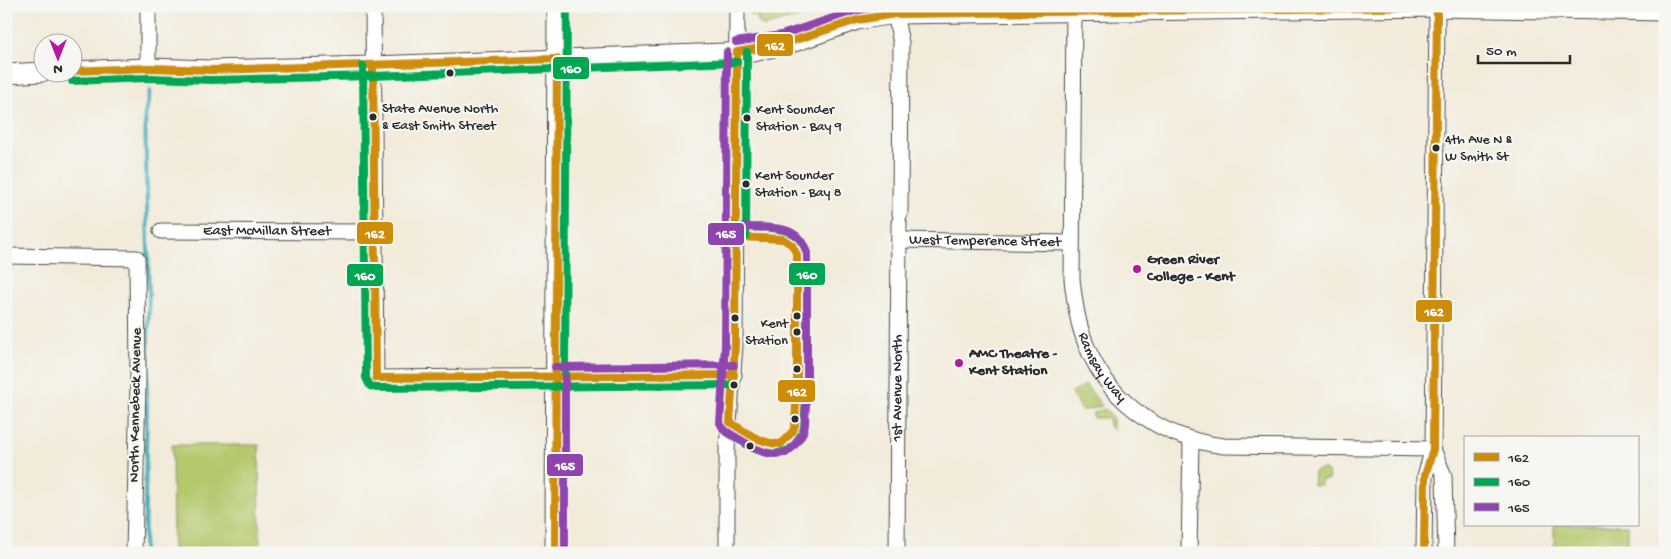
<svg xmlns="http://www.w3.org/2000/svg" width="1671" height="559" font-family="'Gochi Hand',sans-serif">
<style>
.green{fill:#b4c86c;stroke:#707a4c}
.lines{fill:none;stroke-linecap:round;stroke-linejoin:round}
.stream{stroke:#41b0bd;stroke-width:4}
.minor-casing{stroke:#494845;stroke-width:17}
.major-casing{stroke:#494845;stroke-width:21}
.minor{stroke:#fff;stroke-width:15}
.major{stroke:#fff;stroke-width:19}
.bus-1-casing{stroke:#f6f6f2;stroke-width:11}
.bus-2-casing{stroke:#f6f6f2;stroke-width:11}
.bus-3-casing{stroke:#f6f6f2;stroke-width:11}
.bus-1{stroke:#ce8d09;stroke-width:8}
.bus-2{stroke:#00a651;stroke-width:8}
.bus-3{stroke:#8e44ad;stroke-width:8}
.bus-dot{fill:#2b2b2b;stroke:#f6f6f2;stroke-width:2}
.poi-dot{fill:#b5179e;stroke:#f6f6f2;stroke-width:2}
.labels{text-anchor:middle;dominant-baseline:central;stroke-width:4.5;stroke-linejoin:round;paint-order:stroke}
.bus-label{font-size:14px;fill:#2b2b2b;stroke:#f6f6f2;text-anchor:start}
.street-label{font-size:15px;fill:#2b2b2b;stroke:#f6f6f2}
.poi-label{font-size:15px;font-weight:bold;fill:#2b2b2b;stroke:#f6f6f2;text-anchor:start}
.line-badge{stroke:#f6f6f2;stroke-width:2}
.badge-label{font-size:14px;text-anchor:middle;font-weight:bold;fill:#fff}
</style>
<rect width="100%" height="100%" fill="#f6f6f2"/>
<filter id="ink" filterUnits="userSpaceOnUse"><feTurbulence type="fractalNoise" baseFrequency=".02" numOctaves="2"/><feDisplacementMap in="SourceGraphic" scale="10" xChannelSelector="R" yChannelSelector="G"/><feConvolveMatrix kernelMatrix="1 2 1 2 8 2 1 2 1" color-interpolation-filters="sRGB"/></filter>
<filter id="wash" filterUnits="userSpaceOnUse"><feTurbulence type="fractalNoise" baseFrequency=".0096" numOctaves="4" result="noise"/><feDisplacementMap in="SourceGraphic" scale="20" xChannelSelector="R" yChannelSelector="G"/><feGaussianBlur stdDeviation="1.12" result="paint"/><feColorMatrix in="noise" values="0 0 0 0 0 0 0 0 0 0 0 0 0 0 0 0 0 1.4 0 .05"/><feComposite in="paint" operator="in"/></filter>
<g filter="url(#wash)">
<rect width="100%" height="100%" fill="#f2ebda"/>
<g class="green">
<path d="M 751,6 L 801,6 L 801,17 L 766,26 L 762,26 L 757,20 L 757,15 L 751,15 Z"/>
<path d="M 1086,385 L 1102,406 L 1082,411 L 1071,393 Z"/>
<path d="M 1105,409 L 1113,418 L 1113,430 L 1109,426 L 1108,418 L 1093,418 L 1093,413 Z"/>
<path d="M 172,445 L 259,445 L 260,553 L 173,553 Z"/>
<path d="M 1323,469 L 1328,472 L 1329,479 L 1321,480 L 1321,485 L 1313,485 L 1314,472 L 1317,470 Z"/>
<rect x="1554" y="525" width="74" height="28"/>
</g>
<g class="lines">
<path class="stream" d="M 144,553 L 149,295 L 145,116 L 150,91"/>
</g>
</g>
<g filter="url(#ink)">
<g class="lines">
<g class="minor-casing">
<g id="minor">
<path d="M 373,6 L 376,378 L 734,375"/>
<path id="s1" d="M 1074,6 L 1072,279 C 1074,297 1076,315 1082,333 C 1102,398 1158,438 1224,446 L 1433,449"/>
<path d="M 895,14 L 901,43 L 900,214"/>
<path d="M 148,68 L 148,6"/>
<path id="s2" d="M 161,231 L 374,232"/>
<path id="s3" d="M 899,240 L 1071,243"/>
<path d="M 6,256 L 137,258 L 138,382 L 134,553"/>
<path d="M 1433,449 L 1444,476 L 1446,553"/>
<path d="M 727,553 L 727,449 L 735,345 L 737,6"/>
<path id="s4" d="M 897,553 L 899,223"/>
<path d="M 1189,553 L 1191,440"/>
<path d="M 1424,553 L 1425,476 L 1433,449 L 1437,6"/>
</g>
</g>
<g class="major-casing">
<g id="major">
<path d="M 72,71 L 148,68 L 212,70 L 373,66 L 753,52 L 794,42 L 857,20 L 895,14 L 1437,7 L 1665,11"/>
<path d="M 6,74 L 42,72"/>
<path d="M 555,553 L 557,6"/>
</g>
</g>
<use href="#minor" class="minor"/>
<use href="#major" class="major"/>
<g class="bus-1-casing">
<g id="bus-1">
<path d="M 373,66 L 376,378 L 734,375"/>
<path d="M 72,71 L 148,68 L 212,70 L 557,59 L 555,553"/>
<path d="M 736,237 L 783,239 L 792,245 L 797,255 L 797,380 L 795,425 L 793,431 L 781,444 C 761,444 746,432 730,422 L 735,345 L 737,52 L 783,44 L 857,20 L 895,14 L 1437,7 L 1433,449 L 1425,476 L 1424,553"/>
</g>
</g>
<g class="bus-2-casing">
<g id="bus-2">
<path d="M 363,66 L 366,378 L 370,386 L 376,388 L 734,385"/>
<path d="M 72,81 L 148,78 L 212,80 L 373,76 L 737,62"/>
<path d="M 746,237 L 747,52"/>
<path d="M 565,377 L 567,6"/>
<path d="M 724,430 L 752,448 L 763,452 L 775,454 L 789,450 L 797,442 L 804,429 L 807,380 L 807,255 C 801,222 762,228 736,227"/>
</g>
</g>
<g class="bus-3-casing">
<g id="bus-3">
<path d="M 736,42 L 781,35 L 854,11 L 878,6"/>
<path d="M 727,52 L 725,345 L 720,423 L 724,430 L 754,448 L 770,454 L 786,453 L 793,447 L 802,435 L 805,425 L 807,380 L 807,253 C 798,223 771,228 746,227"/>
<path d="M 555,367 L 734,365"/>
<path d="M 565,377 L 565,553"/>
</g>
</g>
<use href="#bus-1" class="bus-1"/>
<use href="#bus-2" class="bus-2"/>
<use href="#bus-3" class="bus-3"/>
</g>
</g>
<g class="bus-dot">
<circle cx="450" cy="73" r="4.5"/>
<circle cx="373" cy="117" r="4.5"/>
<circle cx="747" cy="118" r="4.5"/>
<circle cx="1436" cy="148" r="4.5"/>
<circle cx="746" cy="184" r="4.5"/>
<circle cx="797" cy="316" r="4.5"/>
<circle cx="735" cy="318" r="4.5"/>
<circle cx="797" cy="332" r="4.5"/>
<circle cx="797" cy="369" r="4.5"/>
<circle cx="734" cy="385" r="4.5"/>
<circle cx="795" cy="419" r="4.5"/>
<circle cx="750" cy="446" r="4.5"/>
</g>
<g class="poi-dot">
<circle cx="1137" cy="269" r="5"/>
<circle cx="959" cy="363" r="5"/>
</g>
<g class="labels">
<g class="bus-label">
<text x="382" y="109">State Avenue North<tspan x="382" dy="17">&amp; East Smith Street</tspan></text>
<text x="756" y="110">Kent Sounder<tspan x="756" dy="17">Station - Bay 9</tspan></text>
<text x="1445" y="140">4th Ave N &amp;<tspan x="1445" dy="17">W Smith St</tspan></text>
<text x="755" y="176">Kent Sounder<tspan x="755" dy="17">Station - Bay 8</tspan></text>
<text x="788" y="324" text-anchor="end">Kent<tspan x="788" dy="17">Station</tspan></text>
</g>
<g class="street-label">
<text stroke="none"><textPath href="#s2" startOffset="106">East McMillan Street</textPath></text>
<text stroke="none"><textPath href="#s3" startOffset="86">West Temperence Street</textPath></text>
<text stroke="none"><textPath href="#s1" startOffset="368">Ramsay Way</textPath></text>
<text stroke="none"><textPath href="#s4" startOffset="165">1st Avenue North</textPath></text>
<text transform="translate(136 405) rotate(-89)">North Kennebeck Avenue</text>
</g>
<g class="poi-label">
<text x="1147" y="260">Green River<tspan x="1147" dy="17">College - Kent</tspan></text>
<text x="969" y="354">AMC Theatre -<tspan x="969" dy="17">Kent Station</tspan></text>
</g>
</g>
<g class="line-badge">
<rect x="756" y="33" width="38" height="24" rx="5" fill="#ce8d09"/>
<rect x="552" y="56" width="38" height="24" rx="5" fill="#00a651"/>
<rect x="356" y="221" width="38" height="24" rx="5" fill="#ce8d09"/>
<rect x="707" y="222" width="38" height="24" rx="5" fill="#8e44ad"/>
<rect x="788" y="262" width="38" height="24" rx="5" fill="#00a651"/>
<rect x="346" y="263" width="38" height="24" rx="5" fill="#00a651"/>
<rect x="1415" y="299" width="38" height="24" rx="5" fill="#ce8d09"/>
<rect x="777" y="379" width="39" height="24" rx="5" fill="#ce8d09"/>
<rect x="546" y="453" width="38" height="24" rx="5" fill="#8e44ad"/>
</g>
<g class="badge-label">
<text x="775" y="50">162</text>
<text x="571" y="73">160</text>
<text x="375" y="238">162</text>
<text x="726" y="238">165</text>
<text x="807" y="279">160</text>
<text x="365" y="280">160</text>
<text x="1434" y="316">162</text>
<text x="797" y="396">162</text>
<text x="565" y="470">165</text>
</g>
<rect width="1671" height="559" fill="none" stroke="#f6f6f2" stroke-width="25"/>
<rect x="1464" y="436" width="175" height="90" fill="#f6f6f2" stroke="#a5a5a2"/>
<rect x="1474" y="453" width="25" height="8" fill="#ce8d09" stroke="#a5a5a2"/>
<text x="1508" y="462" font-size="15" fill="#2b2b2b">162</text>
<rect x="1474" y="478" width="25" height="8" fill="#00a651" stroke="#a5a5a2"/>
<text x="1508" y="486" font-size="15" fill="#2b2b2b">160</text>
<rect x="1474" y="503" width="25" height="8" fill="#8e44ad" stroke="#a5a5a2"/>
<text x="1508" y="512" font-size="15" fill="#2b2b2b">165</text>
<g transform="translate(58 58) rotate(180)"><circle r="24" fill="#f6f6f2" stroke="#a5a5a2"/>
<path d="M0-4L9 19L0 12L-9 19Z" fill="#b5179e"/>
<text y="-8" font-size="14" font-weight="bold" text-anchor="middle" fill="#2b2b2b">N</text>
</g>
<path d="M1478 55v8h92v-8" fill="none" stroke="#2b2b2b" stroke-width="2.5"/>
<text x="1486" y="55" font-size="15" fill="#2b2b2b" stroke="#f6f6f2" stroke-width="4" paint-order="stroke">50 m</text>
</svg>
